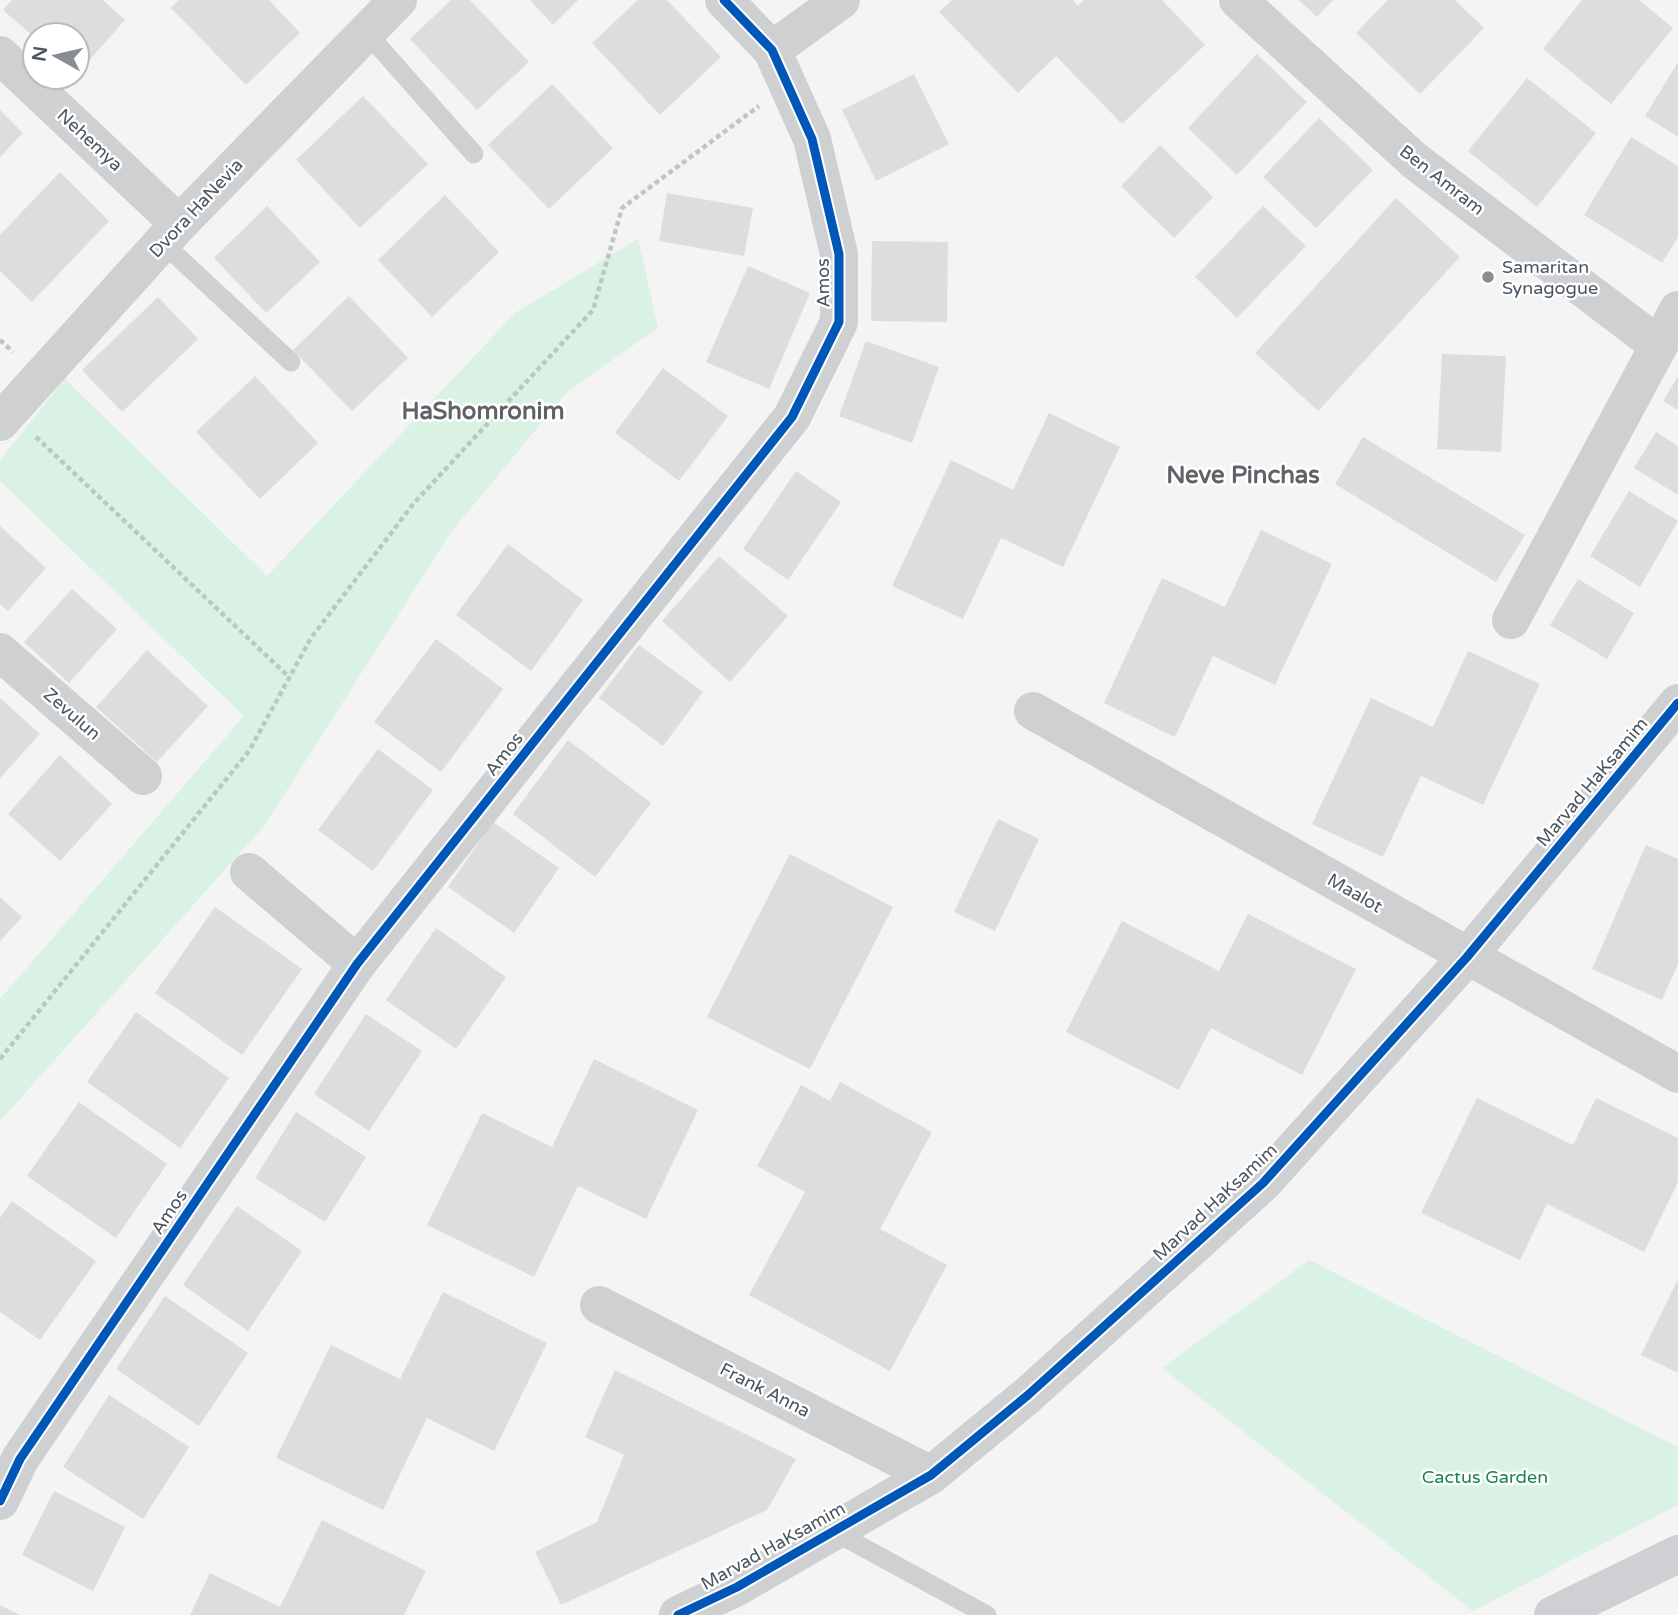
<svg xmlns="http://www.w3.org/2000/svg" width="1678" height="1615" font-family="'Varela Round',sans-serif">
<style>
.green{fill:#d9f2e3}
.building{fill:#ddddde}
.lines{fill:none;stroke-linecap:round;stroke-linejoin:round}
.path{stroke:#bcc7c4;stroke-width:4.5;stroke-dasharray:5 3.5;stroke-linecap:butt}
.service{stroke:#ced0d2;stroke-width:19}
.minor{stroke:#ced0d2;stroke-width:38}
.secondary{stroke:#ced0d4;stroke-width:38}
.cycleway-casing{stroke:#fff;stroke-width:13}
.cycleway{stroke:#0057b8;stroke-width:9}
.poi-dot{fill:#868d94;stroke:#fff;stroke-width:2.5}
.labels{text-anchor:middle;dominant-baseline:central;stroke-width:5;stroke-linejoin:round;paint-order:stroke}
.street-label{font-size:18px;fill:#4a5661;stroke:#fff}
.poi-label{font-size:18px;fill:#4a5661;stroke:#fff;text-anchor:start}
.park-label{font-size:18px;fill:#17864f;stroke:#fff}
.district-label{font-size:24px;font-weight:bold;fill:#5f6368;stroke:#fff}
</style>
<rect width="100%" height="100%" fill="#f4f4f4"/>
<g class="green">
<path d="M 638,239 L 658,328 L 568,391 L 451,532 L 265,825 L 0,1121 L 0,999 L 244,716 L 0,481 L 0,460 L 65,379 L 267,576 L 515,313 Z"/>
<path d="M 1309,1260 L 1678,1447 L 1678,1505 L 1473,1611 L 1162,1368 Z"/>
</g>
<g class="building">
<path d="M 12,0 L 103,0 L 125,20 L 77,74 L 77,35 L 35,35 L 35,38 L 3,10 Z"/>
<path d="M 179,0 L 269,0 L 300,33 L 246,85 L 171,8 Z"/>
<path d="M 451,0 L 470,0 L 529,62 L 477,110 L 410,39 Z"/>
<path d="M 530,0 L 578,0 L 553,25 Z"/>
<path d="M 638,0 L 667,0 L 721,57 L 660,115 L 592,43 Z"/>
<path d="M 952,0 L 1073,0 L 1078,6 L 1084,0 L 1162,0 L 1205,45 L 1122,124 L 1056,56 L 1018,93 L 939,12 Z"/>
<path d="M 1299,0 L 1333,0 L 1317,17 Z"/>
<path d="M 1388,0 L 1455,0 L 1484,28 L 1420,94 L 1356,33 Z"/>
<path d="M 1582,0 L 1639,0 L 1673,28 L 1611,104 L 1543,49 Z"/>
<path d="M 1257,54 L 1307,102 L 1237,175 L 1188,128 Z"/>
<path d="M 1678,62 L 1678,137 L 1645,116 Z"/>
<path d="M 914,74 L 949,144 L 876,181 L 842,110 Z"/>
<path d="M 1527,78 L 1596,133 L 1537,207 L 1468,151 Z"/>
<path d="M 552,84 L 613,148 L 549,209 L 488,145 Z"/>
<path d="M 363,96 L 428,164 L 360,228 L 296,160 Z"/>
<path d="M 0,110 L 23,133 L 0,157 Z"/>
<path d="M 1319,118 L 1373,170 L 1316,228 L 1263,177 Z"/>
<path d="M 1631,137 L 1678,166 L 1678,237 L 1662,263 L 1584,215 Z"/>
<path d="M 1160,145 L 1213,197 L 1174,238 L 1121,186 Z"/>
<path d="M 60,172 L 109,221 L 32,302 L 0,271 L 0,235 Z"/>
<path d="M 667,193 L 753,208 L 744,256 L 659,241 Z"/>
<path d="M 445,195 L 499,252 L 432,317 L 378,260 Z"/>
<path d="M 1396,198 L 1460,257 L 1318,411 L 1255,353 Z"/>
<path d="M 267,206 L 320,262 L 266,313 L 214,258 Z"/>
<path d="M 1263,206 L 1306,246 L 1237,318 L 1195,277 Z"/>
<path d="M 872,241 L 948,242 L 947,322 L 871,321 Z"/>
<path d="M 748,266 L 810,293 L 769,389 L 706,362 Z"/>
<path d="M 349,296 L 408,358 L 352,411 L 293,350 Z"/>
<path d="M 158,297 L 198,339 L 122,412 L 82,370 Z"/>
<path d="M 866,341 L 939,367 L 912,443 L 839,416 Z"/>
<path d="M 1442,354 L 1506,356 L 1501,452 L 1437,449 Z"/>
<path d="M 663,368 L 728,416 L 679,481 L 615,433 Z"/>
<path d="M 255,376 L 318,443 L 260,499 L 196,432 Z"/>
<path d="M 1678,376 L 1678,410 L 1663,401 Z"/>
<path d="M 1049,413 L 1120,447 L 1063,567 L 1001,538 L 963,619 L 892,586 L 951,460 L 1013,490 Z"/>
<path d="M 1656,432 L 1678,446 L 1678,495 L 1634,468 Z"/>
<path d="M 1363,437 L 1525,535 L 1496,582 L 1335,484 Z"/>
<path d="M 796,471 L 841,502 L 788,580 L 743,549 Z"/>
<path d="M 1629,491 L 1678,521 L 1640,587 L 1590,556 Z"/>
<path d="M 0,526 L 46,568 L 8,611 L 0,604 Z"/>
<path d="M 1261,530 L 1332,564 L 1275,685 L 1213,656 L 1175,737 L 1104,703 L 1162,578 L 1225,607 Z"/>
<path d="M 508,544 L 583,600 L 531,671 L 456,615 Z"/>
<path d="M 719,556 L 788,616 L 730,682 L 662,621 Z"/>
<path d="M 1578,579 L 1634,613 L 1607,659 L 1550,625 Z"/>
<path d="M 72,589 L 117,629 L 69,683 L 24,642 Z"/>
<path d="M 436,639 L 503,689 L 441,772 L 374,722 Z"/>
<path d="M 639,645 L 703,692 L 663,746 L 599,698 Z"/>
<path d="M 147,650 L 208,706 L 157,762 L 96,707 Z"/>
<path d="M 1468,651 L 1540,684 L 1483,805 L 1421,776 L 1383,857 L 1312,824 L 1371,698 L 1433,727 Z"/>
<path d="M 0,698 L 40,734 L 0,778 Z"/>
<path d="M 568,740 L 651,803 L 595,877 L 513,814 Z"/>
<path d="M 378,749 L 433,790 L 373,871 L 318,830 Z"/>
<path d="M 60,755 L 112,804 L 60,861 L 8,814 Z"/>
<path d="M 998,819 L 1039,839 L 995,931 L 954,912 Z"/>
<path d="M 493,822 L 559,868 L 514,933 L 448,887 Z"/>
<path d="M 1646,845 L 1678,859 L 1678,964 L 1662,1000 L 1592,969 Z"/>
<path d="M 790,854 L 893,907 L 810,1069 L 707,1017 Z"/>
<path d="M 0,897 L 22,917 L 0,941 Z"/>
<path d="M 215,907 L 302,969 L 242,1055 L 155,993 Z"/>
<path d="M 1248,914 L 1356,969 L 1302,1075 L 1211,1028 L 1179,1090 L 1066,1032 L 1122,921 L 1219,971 Z"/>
<path d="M 436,928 L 506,977 L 456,1049 L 386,1000 Z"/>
<path d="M 136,1012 L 229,1078 L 180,1148 L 87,1082 Z"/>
<path d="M 366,1014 L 422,1051 L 369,1131 L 314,1094 Z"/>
<path d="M 594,1059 L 698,1110 L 646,1219 L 578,1186 L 534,1277 L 427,1225 L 482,1113 L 552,1147 Z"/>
<path d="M 840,1082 L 932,1132 L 880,1229 L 947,1265 L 890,1371 L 749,1295 L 805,1192 L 757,1166 L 801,1085 L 830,1101 Z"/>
<path d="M 1477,1098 L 1573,1145 L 1596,1098 L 1678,1138 L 1678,1182 L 1644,1252 L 1547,1204 L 1520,1260 L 1421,1213 Z"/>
<path d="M 79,1102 L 167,1164 L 116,1238 L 27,1176 Z"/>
<path d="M 296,1112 L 366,1157 L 325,1222 L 255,1178 Z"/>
<path d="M 12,1201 L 96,1261 L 40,1340 L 0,1312 L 0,1218 Z"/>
<path d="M 237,1206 L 302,1251 L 248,1331 L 183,1285 Z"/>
<path d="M 1678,1279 L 1678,1373 L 1641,1355 Z"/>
<path d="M 443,1292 L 547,1343 L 494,1451 L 427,1418 L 383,1510 L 276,1458 L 331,1345 L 400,1379 Z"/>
<path d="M 165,1296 L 248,1353 L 199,1426 L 116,1369 Z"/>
<path d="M 615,1370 L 796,1459 L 767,1510 L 561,1605 L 535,1552 L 597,1522 L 624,1455 L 585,1437 Z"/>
<path d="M 109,1395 L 189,1447 L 143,1519 L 63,1467 Z"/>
<path d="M 54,1491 L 125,1527 L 93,1591 L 22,1555 Z"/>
<path d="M 322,1520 L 426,1571 L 404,1615 L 190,1615 L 210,1573 L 280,1607 Z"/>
<path d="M 0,1605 L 20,1615 L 0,1615 Z"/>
</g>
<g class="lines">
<g class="path">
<path d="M 0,340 L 13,352"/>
<path d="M 36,437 L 289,677"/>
<path d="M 0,1059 L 249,751 L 311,638 L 414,503 L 593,310 L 622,208 L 759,106"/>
</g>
<g class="service">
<path d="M 366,32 L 474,154"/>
<path d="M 163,243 L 291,362"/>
<path d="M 833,1531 L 987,1615"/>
</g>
<g class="minor">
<path d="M 1238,0 L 1415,161 L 1658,345"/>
<path d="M 772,50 L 841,0"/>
<path d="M 0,55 L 179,224"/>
<path d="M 0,422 L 179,224 L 398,0"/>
<path d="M 1511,620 L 1678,310"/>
<path d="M 0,652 L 143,776"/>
<path d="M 1033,711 L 1678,1074"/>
<path d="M 249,872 L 357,964"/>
<path d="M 599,1305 L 931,1475"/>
<path d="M 0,1501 L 20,1459 L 357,964 L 792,417 L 839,322 L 839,254 L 812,139 L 772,50 L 724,0"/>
<path d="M 678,1615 L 737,1587 L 931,1475 L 1028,1395 L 1263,1183 L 1467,957 L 1678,703"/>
</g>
<path class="secondary" d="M 1553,1615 L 1678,1554"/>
<g class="cycleway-casing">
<g id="cycleway">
<path d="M 0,1501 L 20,1459 L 357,964 L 792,417 L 839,322 L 839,254 L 812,139 L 772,50 L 724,0"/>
<path d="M 678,1615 L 737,1587 L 931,1475 L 1028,1395 L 1263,1183 L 1467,957 L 1678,703"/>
</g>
</g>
<use href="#cycleway" class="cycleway"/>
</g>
<circle class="poi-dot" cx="1488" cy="277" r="7"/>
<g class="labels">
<g class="street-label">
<text transform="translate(90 140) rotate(43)">Nehemya</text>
<text transform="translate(1442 180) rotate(38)">Ben Amram</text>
<text transform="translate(196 208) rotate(-47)">Dvora HaNevia</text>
<text transform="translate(823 283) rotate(-91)">Amos</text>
<text transform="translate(72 714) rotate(41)">Zevulun</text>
<text transform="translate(504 754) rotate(-52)">Amos</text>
<text transform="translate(1592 782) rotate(-50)">Marvad HaKsamim</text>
<text transform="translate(1355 893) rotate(30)">Maalot</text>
<text transform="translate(1215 1202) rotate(-43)">Marvad HaKsamim</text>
<text transform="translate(169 1212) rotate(-56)">Amos</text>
<text transform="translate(765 1390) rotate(27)">Frank Anna</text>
<text transform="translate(773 1546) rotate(-29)">Marvad HaKsamim</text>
</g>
<g class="poi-label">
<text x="1502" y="267">Samaritan<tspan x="1502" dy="21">Synagogue</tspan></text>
</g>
<g class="park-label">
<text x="1485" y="1477">Cactus Garden</text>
</g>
<g class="district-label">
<text x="483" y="411">HaShomronim</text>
<text x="1243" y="475">Neve Pinchas</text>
</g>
</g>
<g transform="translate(56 56) rotate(278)"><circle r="33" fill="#ffffff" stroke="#b7bbc0" stroke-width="2"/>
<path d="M0-5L12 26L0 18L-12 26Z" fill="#868d94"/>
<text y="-10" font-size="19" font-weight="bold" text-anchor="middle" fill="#4a5661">N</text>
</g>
</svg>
